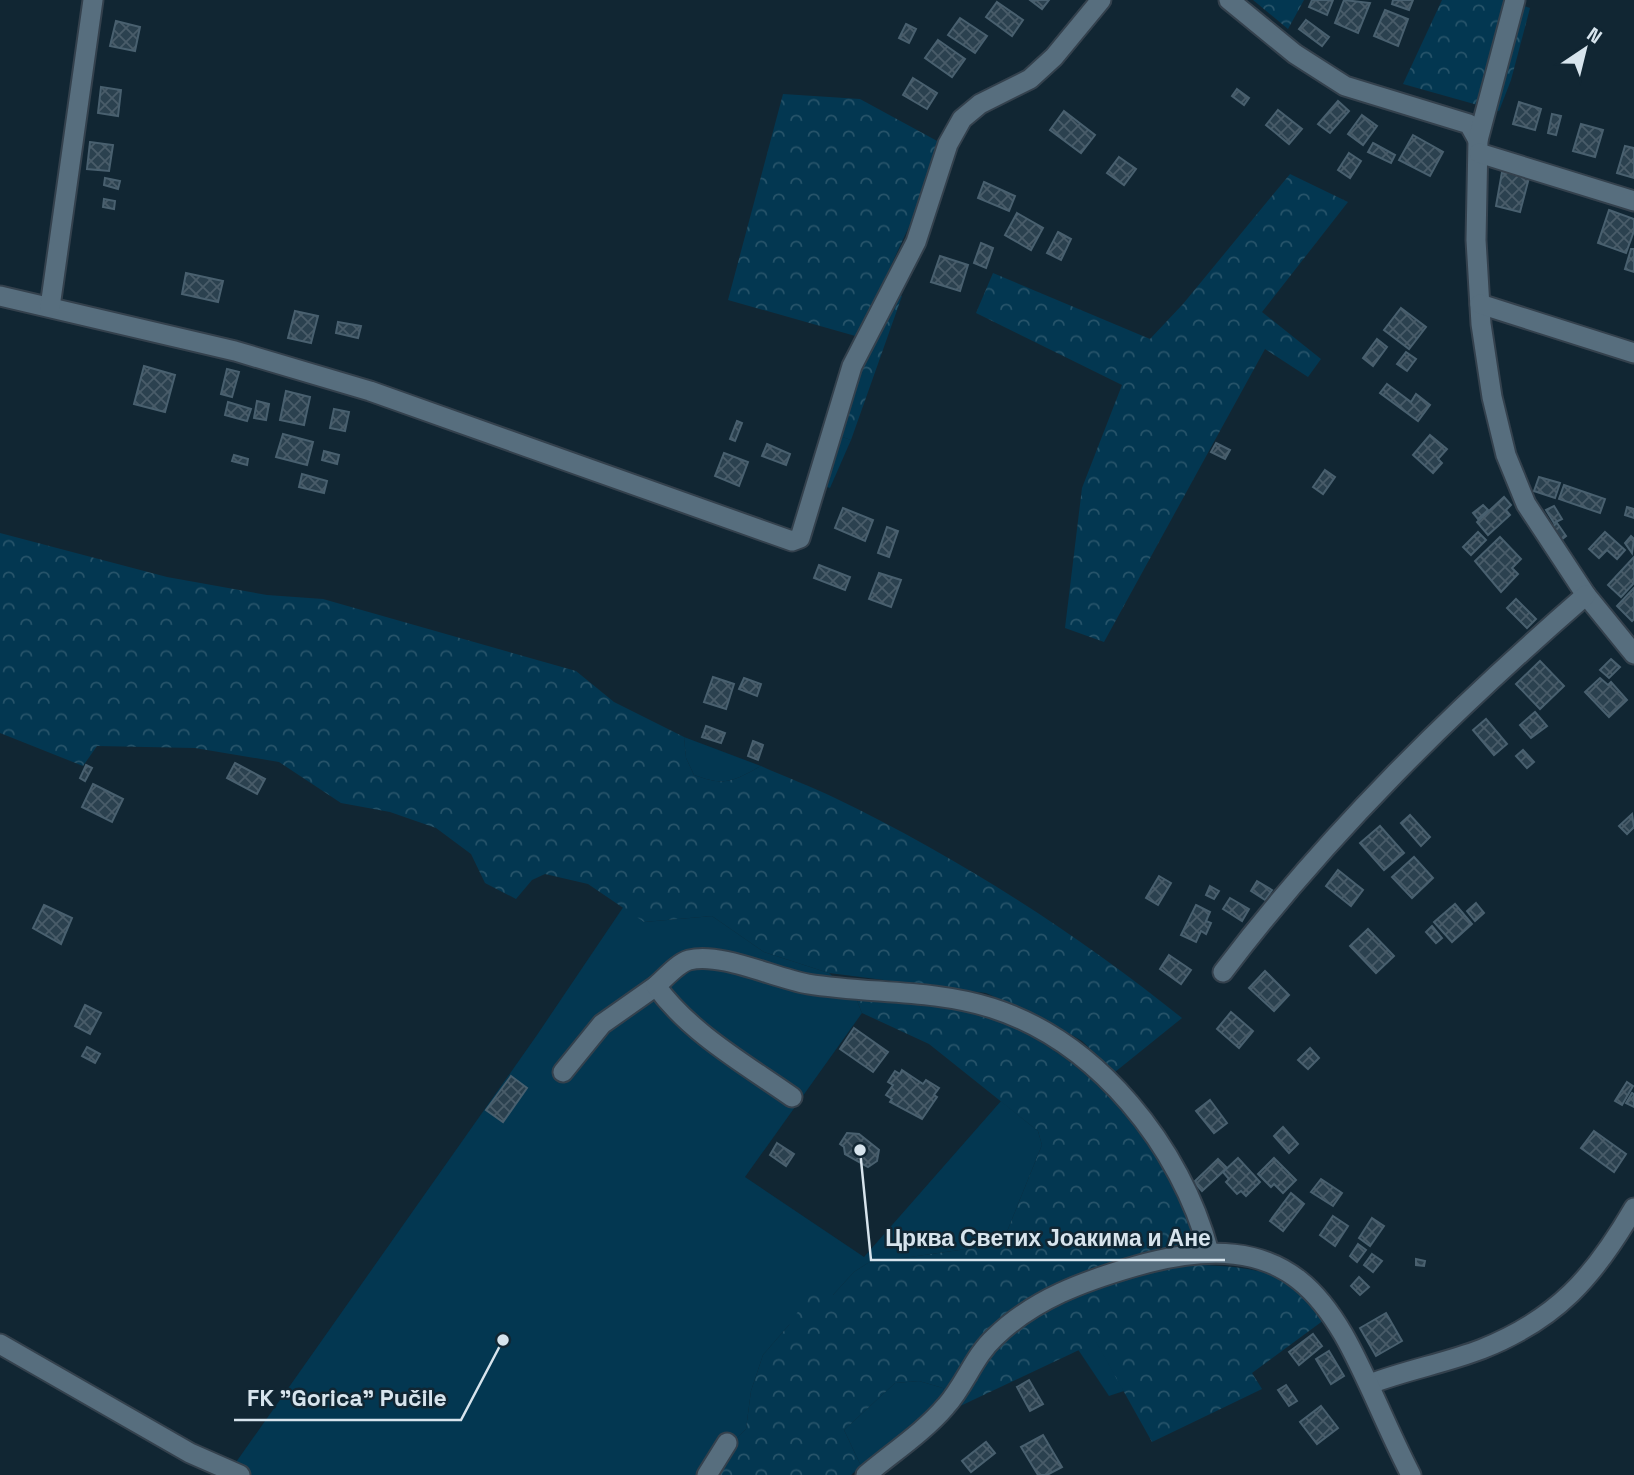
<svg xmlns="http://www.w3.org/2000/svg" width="1634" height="1475" font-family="'Space Grotesk',sans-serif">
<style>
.green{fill:#033751;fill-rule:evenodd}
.forest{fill:url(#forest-crowns)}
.building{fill:url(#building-cross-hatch);stroke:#49606f;stroke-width:2}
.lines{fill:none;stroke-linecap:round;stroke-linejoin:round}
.minor-casing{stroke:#34414d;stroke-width:23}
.minor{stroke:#576e7e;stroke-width:19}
.leader{fill:none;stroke:#d7e4ed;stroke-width:2.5}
.callout-dot{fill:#d7e4ed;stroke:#112633;stroke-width:2.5}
.callout-label{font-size:23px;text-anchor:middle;font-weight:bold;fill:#d7e4ed;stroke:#112633;stroke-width:5;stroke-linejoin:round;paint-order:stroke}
</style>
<defs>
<pattern id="forest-crowns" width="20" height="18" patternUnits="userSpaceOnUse" patternTransform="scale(1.75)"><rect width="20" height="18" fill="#033751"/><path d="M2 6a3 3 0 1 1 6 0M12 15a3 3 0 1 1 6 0" fill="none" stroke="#27546a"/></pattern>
<pattern id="building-cross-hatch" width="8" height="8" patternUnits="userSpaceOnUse" patternTransform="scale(1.75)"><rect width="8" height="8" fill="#2b414f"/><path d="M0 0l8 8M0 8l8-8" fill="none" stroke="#495c69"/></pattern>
</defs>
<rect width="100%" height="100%" fill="#112633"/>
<g class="green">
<path d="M 840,436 L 851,440 L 830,488 L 824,486 Z"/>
<path d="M 684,737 L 761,766 C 733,781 726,787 694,775 L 686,758 Z"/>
<path d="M 624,906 L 644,922 L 712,916 L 764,952 L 829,973 L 856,998 L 862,1013 L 745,1177 L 864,1257 L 1001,1101 L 1038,1131 L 1042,1145 L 1002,1244 L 868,1263 L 854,1272 L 833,1295 L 789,1325 L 763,1355 L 751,1391 L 746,1429 L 701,1475 L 227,1475 L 537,1035 ZM 510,1076 L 527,1088 L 502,1122 L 486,1110 Z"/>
<path d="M 1096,1341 L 1124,1391 L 1109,1396 L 1077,1348 Z"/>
<path d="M 919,1381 L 943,1388 L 947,1395 L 861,1466 L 844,1430 L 895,1383 Z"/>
</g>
<g class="forest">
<path d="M 1253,0 L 1304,0 L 1288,29 Z"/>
<path d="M 1442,0 L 1506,0 L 1530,8 L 1511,80 L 1499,111 L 1403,84 Z"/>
<path d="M 783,94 L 860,99 L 939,142 L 919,205 L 881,287 L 902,296 L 851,440 L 840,436 L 859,374 L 873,341 L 728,300 Z"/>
<path d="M 1290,174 L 1348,202 L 1262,312 L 1321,359 L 1308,377 L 1265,349 L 1104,642 L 1065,628 L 1082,488 L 1122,385 L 976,313 L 993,273 L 1150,339 L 1183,304 Z"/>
<path d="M 0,533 L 167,577 L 267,595 L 323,599 L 576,671 L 614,702 L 684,737 L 686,758 L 694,775 C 726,787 733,781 761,766 C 785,777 811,786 835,798 C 959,858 1075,932 1182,1018 L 1115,1072 L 1082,1041 L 1044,1019 L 986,993 L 829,973 L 764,952 L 712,916 L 644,922 L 588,884 L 545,874 L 532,880 L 516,899 L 485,883 L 471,854 L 436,828 L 390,812 L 341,803 L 279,762 L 195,748 L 97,746 L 83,766 L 0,733 Z"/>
<path d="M 856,998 C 899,1000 942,1002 983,1015 C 1086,1050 1185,1156 1202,1265 C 1262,1268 1286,1271 1324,1320 L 1252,1373 L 1262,1389 L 1152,1442 L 1096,1342 L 956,1408 L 943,1388 L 919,1381 L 895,1383 L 844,1430 L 861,1466 L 851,1475 L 701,1475 L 746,1429 L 751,1391 L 763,1355 L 789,1325 L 813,1289 L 833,1295 L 854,1272 L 868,1263 L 1002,1244 L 1042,1145 L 1038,1131 L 929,1044 L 862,1013 Z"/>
</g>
<g class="building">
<path d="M 1030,0 L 1049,0 L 1042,9 Z"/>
<path d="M 1312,0 L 1333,0 L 1327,15 L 1309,7 Z"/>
<path d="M 1344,0 L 1370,3 L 1358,33 L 1335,23 Z"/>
<path d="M 1393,0 L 1413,0 L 1409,10 L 1392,4 Z"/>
<path d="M 997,2 L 1023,20 L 1012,36 L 986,17 Z"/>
<path d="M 1385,10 L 1408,19 L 1398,46 L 1374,36 Z"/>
<path d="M 960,18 L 987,36 L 975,53 L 948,35 Z"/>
<path d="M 1306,20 L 1329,37 L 1322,46 L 1299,29 Z"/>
<path d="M 116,21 L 140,27 L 135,51 L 110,46 Z"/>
<path d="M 906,24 L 916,29 L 909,43 L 899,38 Z"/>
<path d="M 938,40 L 965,59 L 952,77 L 925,58 Z"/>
<path d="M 913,78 L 937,93 L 927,109 L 903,95 Z"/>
<path d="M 101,87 L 121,90 L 118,116 L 98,113 Z"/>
<path d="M 1237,89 L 1249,98 L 1244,105 L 1232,96 Z"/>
<path d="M 1338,101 L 1349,111 L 1330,133 L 1318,124 Z"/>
<path d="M 1519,102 L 1541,109 L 1535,130 L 1513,124 Z"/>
<path d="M 1278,110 L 1302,129 L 1289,144 L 1266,125 Z"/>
<path d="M 1064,111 L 1095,135 L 1081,153 L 1050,130 Z"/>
<path d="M 1552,114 L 1561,116 L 1556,135 L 1548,133 Z"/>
<path d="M 1362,115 L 1377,126 L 1363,145 L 1348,134 Z"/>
<path d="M 1581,124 L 1603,130 L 1595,157 L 1573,151 Z"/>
<path d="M 1413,135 L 1443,152 L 1430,176 L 1399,160 Z"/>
<path d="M 90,142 L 113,145 L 109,171 L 87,169 Z"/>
<path d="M 1373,143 L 1395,155 L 1391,163 L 1368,152 Z"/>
<path d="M 1625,146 L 1634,148 L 1634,178 L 1617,173 Z"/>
<path d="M 1349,153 L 1361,161 L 1350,178 L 1338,170 Z"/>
<path d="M 1119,157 L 1136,169 L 1124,185 L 1107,173 Z"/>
<path d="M 1507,167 L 1530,174 L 1520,212 L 1496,206 L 1502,172 L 1505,173 Z"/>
<path d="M 105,178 L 120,181 L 118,189 L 104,185 Z"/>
<path d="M 984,182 L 1015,196 L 1009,211 L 978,198 Z"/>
<path d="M 104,199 L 115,201 L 114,209 L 103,207 Z"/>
<path d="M 1609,210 L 1634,219 L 1634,231 L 1626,253 L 1598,243 Z"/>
<path d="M 1017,213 L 1043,228 L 1031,250 L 1005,235 Z"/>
<path d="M 1058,232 L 1071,239 L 1061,260 L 1047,253 Z"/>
<path d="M 981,243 L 993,248 L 986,268 L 974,263 Z"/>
<path d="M 1631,249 L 1634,249 L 1634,272 L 1625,269 Z"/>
<path d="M 940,256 L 968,265 L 960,291 L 931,282 Z"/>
<path d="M 186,273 L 223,281 L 218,302 L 182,294 Z"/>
<path d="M 1401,308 L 1426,327 L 1409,349 L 1384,330 Z"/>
<path d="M 295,311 L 318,316 L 311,343 L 288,338 Z"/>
<path d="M 338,322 L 361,326 L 358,338 L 336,333 Z"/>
<path d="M 1377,339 L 1387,347 L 1373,366 L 1363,358 Z"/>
<path d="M 1406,352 L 1416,359 L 1407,371 L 1397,364 Z"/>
<path d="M 144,366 L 175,375 L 165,412 L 134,404 Z"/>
<path d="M 227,369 L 239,372 L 232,397 L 221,394 Z"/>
<path d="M 1387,384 L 1411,402 L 1416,394 L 1430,405 L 1418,421 L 1380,393 Z"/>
<path d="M 286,391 L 310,397 L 304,425 L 280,420 Z"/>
<path d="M 257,401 L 269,404 L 266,420 L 254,418 Z"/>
<path d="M 228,402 L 251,409 L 247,421 L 225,415 Z"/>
<path d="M 334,409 L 349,412 L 345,431 L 330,428 Z"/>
<path d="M 737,421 L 742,423 L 735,441 L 730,439 Z"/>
<path d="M 283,434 L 313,442 L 307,465 L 276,457 Z"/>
<path d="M 1430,435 L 1447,449 L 1438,459 L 1442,463 L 1433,473 L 1413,455 Z"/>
<path d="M 1216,443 L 1230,450 L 1225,459 L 1211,452 Z"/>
<path d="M 767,444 L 790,454 L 786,465 L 762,456 Z"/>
<path d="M 324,451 L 339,455 L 337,464 L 322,460 Z"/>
<path d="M 724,453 L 748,462 L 739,486 L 715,476 Z"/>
<path d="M 234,455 L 248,459 L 247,465 L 232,461 Z"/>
<path d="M 1325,470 L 1335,477 L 1323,494 L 1313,487 Z"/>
<path d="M 302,474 L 327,481 L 324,493 L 299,487 Z"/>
<path d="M 1539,477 L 1560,483 L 1555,498 L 1534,491 Z"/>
<path d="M 1564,485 L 1605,499 L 1600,513 L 1559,499 Z"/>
<path d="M 1504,497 L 1511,505 L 1506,510 L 1510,515 L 1488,535 L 1477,522 Z"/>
<path d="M 1483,505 L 1488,510 L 1478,519 L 1473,513 Z"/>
<path d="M 1554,506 L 1562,519 L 1554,523 L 1546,510 Z"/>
<path d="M 1627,507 L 1634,509 L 1634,518 L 1625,515 Z"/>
<path d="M 843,508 L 873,520 L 865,541 L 835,528 Z"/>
<path d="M 1557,523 L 1566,536 L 1561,540 L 1552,527 Z"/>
<path d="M 887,527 L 898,531 L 889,557 L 878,553 Z"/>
<path d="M 1478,532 L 1486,540 L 1471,555 L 1463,547 Z"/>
<path d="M 1605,532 L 1625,550 L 1617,559 L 1607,550 L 1599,558 L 1589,549 Z"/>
<path d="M 1631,536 L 1634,539 L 1632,553 L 1625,543 Z"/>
<path d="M 1500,537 L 1521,559 L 1512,568 L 1518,574 L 1501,592 L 1475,561 Z"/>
<path d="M 1634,557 L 1634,583 L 1621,597 L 1608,585 Z"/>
<path d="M 819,565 L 850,577 L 845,590 L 814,578 Z"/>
<path d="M 879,573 L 901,580 L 891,607 L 869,599 Z"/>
<path d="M 1634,588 L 1634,619 L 1632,621 L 1617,606 Z"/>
<path d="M 1516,599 L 1536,619 L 1527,628 L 1507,608 Z"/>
<path d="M 1611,659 L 1620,667 L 1609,678 L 1600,670 Z"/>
<path d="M 1540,661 L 1564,686 L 1540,709 L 1516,684 Z"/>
<path d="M 713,677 L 734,684 L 726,709 L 704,702 Z"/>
<path d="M 744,678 L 761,684 L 757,696 L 739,689 Z"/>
<path d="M 1600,678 L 1608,685 L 1611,682 L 1627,700 L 1609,717 L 1585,692 Z"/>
<path d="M 1535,712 L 1547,726 L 1531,738 L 1520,725 Z"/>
<path d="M 1486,719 L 1507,744 L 1494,755 L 1473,730 Z"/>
<path d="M 706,726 L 725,733 L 721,743 L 702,737 Z"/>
<path d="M 753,741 L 763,745 L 758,760 L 748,756 Z"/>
<path d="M 1523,750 L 1534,762 L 1527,768 L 1516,756 Z"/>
<path d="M 235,763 L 265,779 L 257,794 L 227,778 Z"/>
<path d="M 86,765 L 92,768 L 85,781 L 80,778 Z"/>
<path d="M 93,784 L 123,799 L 112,822 L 82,807 Z"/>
<path d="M 1632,814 L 1634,827 L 1627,834 L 1619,826 Z"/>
<path d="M 1410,815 L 1430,837 L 1421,846 L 1401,823 Z"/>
<path d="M 1380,826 L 1404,853 L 1384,870 L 1360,843 Z"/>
<path d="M 1414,857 L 1433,878 L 1412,898 L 1392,877 Z"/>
<path d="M 1338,870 L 1363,890 L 1351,906 L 1326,886 Z"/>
<path d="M 1159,876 L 1171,883 L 1158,905 L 1146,898 Z"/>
<path d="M 1257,881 L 1272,890 L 1265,900 L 1251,891 Z"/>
<path d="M 1210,886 L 1219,891 L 1214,899 L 1206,895 Z"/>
<path d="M 1230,898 L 1249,909 L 1242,921 L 1223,909 Z"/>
<path d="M 1476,903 L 1484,913 L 1475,921 L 1467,911 Z"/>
<path d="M 1455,904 L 1472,924 L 1452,942 L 1434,922 Z"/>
<path d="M 44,905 L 72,918 L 61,944 L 33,928 Z"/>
<path d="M 1196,905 L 1210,912 L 1206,921 L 1211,923 L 1206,934 L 1201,931 L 1196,942 L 1181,935 Z"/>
<path d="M 1432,926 L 1442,938 L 1436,943 L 1426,932 Z"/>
<path d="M 1368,929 L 1394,956 L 1376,973 L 1350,946 Z"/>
<path d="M 1169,955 L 1191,970 L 1181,984 L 1160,969 Z"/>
<path d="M 1265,971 L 1289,995 L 1274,1011 L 1249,988 Z"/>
<path d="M 85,1005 L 101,1013 L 90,1034 L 75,1026 Z"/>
<path d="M 1231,1012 L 1253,1031 L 1239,1048 L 1217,1029 Z"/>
<path d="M 854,1028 L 888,1052 L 873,1072 L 840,1049 Z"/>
<path d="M 87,1047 L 100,1054 L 95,1063 L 82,1056 Z"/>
<path d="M 1310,1048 L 1319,1058 L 1308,1069 L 1298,1060 Z"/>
<path d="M 902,1070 L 923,1084 L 926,1080 L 939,1088 L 934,1095 L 937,1097 L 922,1119 L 890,1102 L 892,1099 L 886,1095 L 893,1085 L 888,1082 L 895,1071 L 900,1074 Z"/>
<path d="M 511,1076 L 527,1088 L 503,1122 L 486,1110 Z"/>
<path d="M 1627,1082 L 1633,1086 L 1622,1105 L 1615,1101 Z"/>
<path d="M 1632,1093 L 1634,1094 L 1634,1107 L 1626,1103 Z"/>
<path d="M 1210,1100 L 1227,1123 L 1214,1133 L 1196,1111 Z"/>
<path d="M 1283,1127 L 1298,1144 L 1289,1153 L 1274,1136 Z"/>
<path d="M 1594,1131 L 1626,1154 L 1614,1172 L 1581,1148 Z"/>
<path d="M 847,1133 L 859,1134 L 879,1150 L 877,1161 L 868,1167 L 845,1154 L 844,1147 L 840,1144 Z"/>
<path d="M 777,1143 L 794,1154 L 786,1166 L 770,1155 Z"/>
<path d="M 1238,1158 L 1260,1182 L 1246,1196 L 1241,1191 L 1237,1194 L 1226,1182 L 1229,1179 L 1223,1172 Z"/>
<path d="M 1274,1158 L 1296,1180 L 1283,1193 L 1274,1184 L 1271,1187 L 1258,1174 Z"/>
<path d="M 1218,1159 L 1227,1168 L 1202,1191 L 1194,1182 Z"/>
<path d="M 1321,1179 L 1342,1193 L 1333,1206 L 1311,1192 Z"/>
<path d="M 1291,1193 L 1304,1204 L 1283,1231 L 1270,1221 Z"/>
<path d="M 1333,1216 L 1348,1226 L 1335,1246 L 1320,1235 Z"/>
<path d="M 1372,1218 L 1384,1226 L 1370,1246 L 1359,1238 Z"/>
<path d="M 1358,1244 L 1366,1250 L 1357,1262 L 1350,1256 Z"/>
<path d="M 1372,1254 L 1382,1261 L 1373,1272 L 1364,1265 Z"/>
<path d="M 1416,1259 L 1425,1261 L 1424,1266 L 1416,1265 Z"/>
<path d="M 1359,1277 L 1369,1287 L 1360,1295 L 1351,1286 Z"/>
<path d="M 1386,1313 L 1402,1341 L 1376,1356 L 1360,1328 Z"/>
<path d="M 1313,1334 L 1322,1346 L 1299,1365 L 1289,1352 Z"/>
<path d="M 1329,1351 L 1344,1376 L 1331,1384 L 1316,1359 Z"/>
<path d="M 1029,1380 L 1043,1404 L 1030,1411 L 1017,1387 Z"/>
<path d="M 1286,1385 L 1297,1401 L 1289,1406 L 1278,1390 Z"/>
<path d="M 1321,1406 L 1338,1428 L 1317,1444 L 1300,1422 Z"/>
<path d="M 1043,1435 L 1062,1467 L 1047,1475 L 1038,1475 L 1021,1447 Z"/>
<path d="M 986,1442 L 995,1453 L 971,1472 L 962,1461 Z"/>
</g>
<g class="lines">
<g class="minor-casing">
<g id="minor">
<path d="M 1229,0 L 1295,54 L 1345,86 L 1469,124 L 1478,140"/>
<path d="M 1515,0 L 1478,140 L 1476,240 L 1481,324 L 1492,397 L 1506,455 L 1526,504 L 1586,595 L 1634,654"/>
<path d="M 1479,153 L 1634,201"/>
<path d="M 0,296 L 235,351 L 370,391 L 792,541 L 800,538 L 852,366 L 916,242 L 948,144 L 962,119 L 980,104 L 1030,79 L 1054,57 L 1101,0"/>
<path d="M 1480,304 L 1634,353"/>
<path d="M 50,307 L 93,0"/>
<path d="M 1223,972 C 1328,833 1455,709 1586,595"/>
<path d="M 563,1072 L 602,1024 L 656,986"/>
<path d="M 792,1097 C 745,1064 690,1033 656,986 C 665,978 678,963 689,960 C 721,952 774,978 808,984 C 869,994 932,989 992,1008 C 1098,1042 1181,1147 1209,1252"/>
<path d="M 0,1344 L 190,1453 L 240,1475"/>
<path d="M 1370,1384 C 1406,1370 1446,1363 1482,1349 C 1557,1319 1594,1277 1634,1208"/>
<path d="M 707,1475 L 727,1443"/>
<path d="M 866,1475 C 892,1453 924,1432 946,1406 C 965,1385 974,1356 995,1337 C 1034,1299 1084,1281 1136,1266 C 1328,1212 1341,1340 1411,1475"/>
</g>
</g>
<use href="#minor" class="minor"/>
</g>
<path class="leader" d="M860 1150L871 1260H1225M503 1340L461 1420H234"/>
<g class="callout-dot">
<circle cx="860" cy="1150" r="7"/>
<circle cx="503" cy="1340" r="7"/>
</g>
<g class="callout-label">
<text x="1048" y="1246">Црква Светих Јоакима и Ане</text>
<text x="347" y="1406">FK "Gorica" Pučile</text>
</g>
<g transform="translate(1585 49) rotate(35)" stroke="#112633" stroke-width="5" paint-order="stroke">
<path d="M0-5L12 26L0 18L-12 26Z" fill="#d7e4ed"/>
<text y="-10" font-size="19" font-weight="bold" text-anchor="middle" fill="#d7e4ed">N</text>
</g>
</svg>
